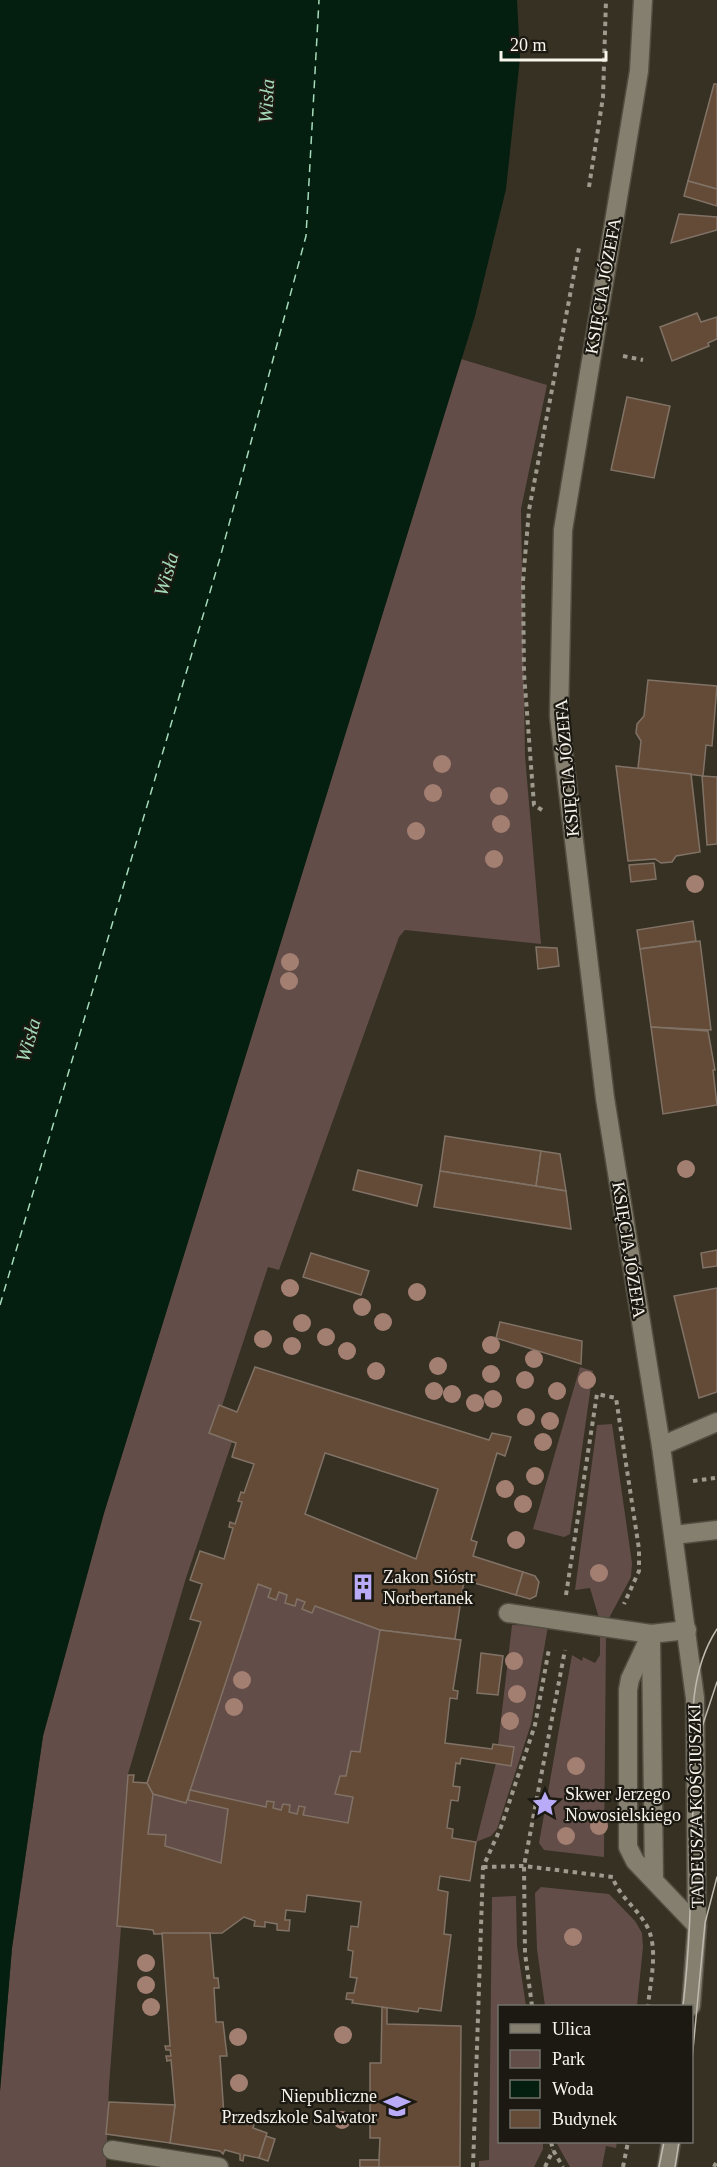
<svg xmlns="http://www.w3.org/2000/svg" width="717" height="2167" font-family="'Times New Roman',serif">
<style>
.green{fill:#634d49}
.water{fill:#041e10}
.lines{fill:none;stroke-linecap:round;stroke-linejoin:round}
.ferry{stroke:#a5dbb9;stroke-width:1.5;stroke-dasharray:8 6;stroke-linecap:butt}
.building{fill:#634b38;stroke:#817266;stroke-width:1.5;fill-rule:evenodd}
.minor-casing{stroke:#524e41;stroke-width:21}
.path{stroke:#9e9a8e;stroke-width:4;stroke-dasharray:4.5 4.5;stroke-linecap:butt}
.minor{stroke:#857f6f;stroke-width:18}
.tram{stroke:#bebaaf;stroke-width:1.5}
.tree{fill:#a37f72}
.labels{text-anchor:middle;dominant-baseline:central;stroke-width:4.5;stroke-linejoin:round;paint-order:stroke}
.street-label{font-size:18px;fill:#f8f5ec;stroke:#1b1912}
.poi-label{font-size:18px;fill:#f8f5ec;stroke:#1b1912;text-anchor:start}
.water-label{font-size:20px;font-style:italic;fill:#a5dbb9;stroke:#1b1912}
</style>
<rect width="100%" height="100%" fill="#363122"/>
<g class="green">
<path d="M 461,359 L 547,385 L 521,509 L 525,756 L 541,944 L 405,930 L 399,937 L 279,1270 L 268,1267 L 222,1406 L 219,1405 L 209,1433 L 232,1442 L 186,1578 L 128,1774 L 117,1926 L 121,1927 L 109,2086 L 106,2167 L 0,2167 L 0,2091 L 12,1948 L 43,1736 L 104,1513 Z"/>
<path d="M 580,1367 L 593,1371 L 570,1534 L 564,1537 L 533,1529 Z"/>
<path d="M 612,1424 L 632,1563 L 631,1577 L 608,1620 L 599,1618 L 590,1588 L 575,1590 L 597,1425 Z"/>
<path d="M 258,1584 L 271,1589 L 268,1597 L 275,1600 L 279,1592 L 287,1595 L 286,1603 L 295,1606 L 297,1599 L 305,1602 L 303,1609 L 312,1613 L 315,1606 L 380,1630 L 360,1752 L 351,1751 L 346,1776 L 340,1776 L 336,1793 L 353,1797 L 348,1823 L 303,1815 L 305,1807 L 297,1814 L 289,1812 L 290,1805 L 283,1804 L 281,1810 L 273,1808 L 274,1802 L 266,1807 L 190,1790 Z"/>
<path d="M 512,1625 L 548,1626 L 531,1724 L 497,1829 L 491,1836 L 476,1842 L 496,1763 L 510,1766 L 514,1747 L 498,1745 Z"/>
<path d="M 600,1634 L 606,1635 L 604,1857 L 544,1850 L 539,1843 L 541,1832 L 572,1655 L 582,1661 L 583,1657 L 595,1663 L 600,1655 Z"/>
<path d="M 153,1794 L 186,1803 L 188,1800 L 228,1809 L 221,1863 L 165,1846 L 166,1835 L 148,1834 Z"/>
<path d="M 541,1887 L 609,1894 L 635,1921 L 642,1933 L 643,1947 L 637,2006 L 545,2006 L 537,1949 L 535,1893 Z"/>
<path d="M 516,1896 L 517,1946 L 526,2006 L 500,2006 L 500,2142 L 543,2142 L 543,2149 L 534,2167 L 479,2167 L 479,2161 L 489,2160 L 492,1897 Z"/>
<path d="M 556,2142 L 617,2142 L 616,2148 L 606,2146 L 602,2167 L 570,2167 Z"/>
</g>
<path class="water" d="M 0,0 L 517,0 L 520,58 L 506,189 L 475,316 L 104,1513 L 43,1736 L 12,1948 L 0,2091 Z"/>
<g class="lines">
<path class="ferry" d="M 0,1305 L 220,558 L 306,236 L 319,0"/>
</g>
<g class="building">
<path d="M 714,84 L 717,84 L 717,189 L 688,181 Z"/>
<path d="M 688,181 L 717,189 L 717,206 L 684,196 Z"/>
<path d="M 679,214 L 717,217 L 717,230 L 671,243 Z"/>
<path d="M 697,313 L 701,322 L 717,317 L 717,339 L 708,343 L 709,346 L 672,361 L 660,327 Z"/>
<path d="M 627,397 L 670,406 L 654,478 L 611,470 Z"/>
<path d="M 648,680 L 717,686 L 712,746 L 706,745 L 703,776 L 638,768 L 641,741 L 636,733 L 637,724 L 644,716 Z"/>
<path d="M 616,766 L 691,774 L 700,852 L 676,856 L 672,862 L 661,863 L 655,859 L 628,861 Z"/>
<path d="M 702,776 L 717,777 L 717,844 L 707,845 Z"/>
<path d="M 654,863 L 656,879 L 631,882 L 629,865 Z"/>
<path d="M 693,921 L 696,941 L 640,949 L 637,930 Z"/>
<path d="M 700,941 L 711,1030 L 651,1027 L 640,949 Z"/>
<path d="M 536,947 L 557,948 L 559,966 L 538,969 Z"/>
<path d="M 651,1027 L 708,1031 L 715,1070 L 713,1070 L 717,1105 L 663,1114 Z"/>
<path d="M 445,1136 L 541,1151 L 536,1186 L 440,1171 Z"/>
<path d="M 541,1151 L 560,1154 L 566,1191 L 536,1186 Z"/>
<path d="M 358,1170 L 422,1185 L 417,1206 L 353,1190 Z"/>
<path d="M 440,1171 L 566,1191 L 571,1229 L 434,1207 Z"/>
<path d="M 717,1250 L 717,1266 L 703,1268 L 701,1253 Z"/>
<path d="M 311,1253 L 369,1271 L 361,1295 L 303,1277 Z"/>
<path d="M 717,1288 L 717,1392 L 699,1398 L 674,1296 Z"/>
<path d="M 500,1322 L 582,1341 L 581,1364 L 496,1338 Z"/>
<path d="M 255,1367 L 489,1440 L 492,1433 L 511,1437 L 505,1456 L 497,1453 L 471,1540 L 477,1542 L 473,1556 L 523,1572 L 516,1595 L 464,1580 L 455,1639 L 380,1630 L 315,1606 L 312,1613 L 302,1609 L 305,1602 L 297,1599 L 295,1606 L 285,1603 L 287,1595 L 279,1592 L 276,1600 L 268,1597 L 271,1589 L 258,1584 L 186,1803 L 153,1794 L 147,1783 L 201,1622 L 190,1619 L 202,1584 L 190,1580 L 200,1551 L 224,1559 L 233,1528 L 229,1527 L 230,1522 L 235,1524 L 242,1502 L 238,1501 L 241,1492 L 244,1493 L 254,1464 L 232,1457 L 236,1443 L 209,1433 L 219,1405 L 237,1412 ZM 325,1453 L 438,1489 L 416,1559 L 305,1514 Z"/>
<path d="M 523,1572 L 535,1576 L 539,1582 L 536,1596 L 530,1599 L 516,1595 Z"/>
<path d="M 380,1630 L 461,1640 L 453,1690 L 458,1691 L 457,1699 L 450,1698 L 445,1743 L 492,1749 L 493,1744 L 514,1747 L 511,1766 L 461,1758 L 460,1764 L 456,1763 L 453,1786 L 460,1787 L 458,1801 L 451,1800 L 447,1828 L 453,1829 L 452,1838 L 476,1842 L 470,1881 L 440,1876 L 438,1890 L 448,1892 L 444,1934 L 451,1935 L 441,2011 L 419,2008 L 418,2012 L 352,2003 L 353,2000 L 346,1999 L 347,1993 L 354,1993 L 357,1978 L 350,1977 L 353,1951 L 348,1950 L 351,1926 L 358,1927 L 361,1902 L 307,1895 L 305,1912 L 286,1910 L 285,1920 L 290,1920 L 289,1931 L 277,1930 L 277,1924 L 265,1922 L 265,1927 L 254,1926 L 255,1921 L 244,1917 L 222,1933 L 154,1934 L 153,1930 L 117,1926 L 128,1775 L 134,1775 L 133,1782 L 147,1783 L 153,1794 L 148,1834 L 166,1835 L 165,1846 L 221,1863 L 228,1809 L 188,1800 L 190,1790 L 266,1807 L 267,1801 L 274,1802 L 273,1808 L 281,1810 L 283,1804 L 290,1805 L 289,1812 L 297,1814 L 299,1806 L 305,1807 L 303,1815 L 348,1823 L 353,1797 L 335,1794 L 340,1776 L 346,1776 L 351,1751 L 360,1752 Z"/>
<path d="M 481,1653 L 503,1656 L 498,1695 L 477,1693 Z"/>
<path d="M 162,1933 L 210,1933 L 214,1978 L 218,1978 L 219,1988 L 214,1988 L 216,2022 L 223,2022 L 227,2056 L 220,2056 L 224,2116 L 254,2124 L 253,2128 L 267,2133 L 259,2158 L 244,2155 L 243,2161 L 240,2160 L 240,2154 L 225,2150 L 223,2154 L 220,2151 L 170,2143 L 175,2105 L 171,2060 L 167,2061 L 166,2056 L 171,2056 L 170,2050 L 166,2050 L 165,2046 L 170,2046 Z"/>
<path d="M 382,2007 L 387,2008 L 387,2024 L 461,2026 L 460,2167 L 360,2167 L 360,2160 L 379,2160 L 380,2138 L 370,2138 L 370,2063 L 381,2063 Z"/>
<path d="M 109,2102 L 175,2105 L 170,2143 L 106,2134 Z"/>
<path d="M 266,2136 L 275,2139 L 268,2161 L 259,2158 Z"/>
<rect x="360" y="2160" width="19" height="7"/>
</g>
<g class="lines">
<g class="minor-casing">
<g id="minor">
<path d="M 643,0 L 639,71 L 563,530 L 559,716 L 605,1098 L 661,1446 L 695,1698 L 697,1926 L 691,2006"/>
<path d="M 661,1446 L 717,1422"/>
<path d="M 674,1535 L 717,1530"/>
<path d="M 508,1613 L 651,1634 L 687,1630"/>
<path d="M 651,1634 L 630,1679 L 628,1690 L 628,1847 L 635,1861 L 697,1926"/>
<path d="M 651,1639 L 654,1879"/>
<path d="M 112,2150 L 219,2167"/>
<path d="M 667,2167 L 671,2142"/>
</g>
</g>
<g class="path">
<path d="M 589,187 L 603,97 L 606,0"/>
<path d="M 623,356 L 643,360"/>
<path d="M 542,810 L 534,805 L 524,673 L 523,581 L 529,510 L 579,248"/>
<path d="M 693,1481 L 715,1478"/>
<path d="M 566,1595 L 597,1394 L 616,1398 L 639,1549 L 639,1571 L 624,1604"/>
<path d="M 483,1867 L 524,1866 L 613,1877"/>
<path d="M 614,1881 C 621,1897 636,1908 645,1923 C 660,1945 650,1982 648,2006"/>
<path d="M 532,2006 L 525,1953 L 524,1866 L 565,1650"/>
<path d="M 551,2142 L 553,2150 L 563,2167"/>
<path d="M 473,2167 L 483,1867 L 501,1827 L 535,1725 L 549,1649 L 551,1649"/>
<path d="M 545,2167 L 553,2150"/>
<path d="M 623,2167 L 628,2142"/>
<path d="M 714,2167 L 717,2161"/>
</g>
<use href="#minor" class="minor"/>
<g class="tram">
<path d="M 697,1742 L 717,1682"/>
<path d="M 683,2006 C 691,1940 691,1873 693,1806 C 694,1747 683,1681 717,1629"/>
<path d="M 692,2060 L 705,1923 L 717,1877"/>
<path d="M 659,2167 L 664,2142"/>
<path d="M 675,2167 L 679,2142"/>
</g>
</g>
<g class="tree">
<circle cx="442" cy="764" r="9"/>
<circle cx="433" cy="793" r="9"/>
<circle cx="499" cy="796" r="9"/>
<circle cx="501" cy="824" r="9"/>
<circle cx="416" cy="831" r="9"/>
<circle cx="494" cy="859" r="9"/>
<circle cx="695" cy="884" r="9"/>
<circle cx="290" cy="962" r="9"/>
<circle cx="289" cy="981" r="9"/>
<circle cx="686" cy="1169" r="9"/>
<circle cx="290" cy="1288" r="9"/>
<circle cx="417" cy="1292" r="9"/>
<circle cx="362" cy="1307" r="9"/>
<circle cx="383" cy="1322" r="9"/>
<circle cx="302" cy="1323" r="9"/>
<circle cx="326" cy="1337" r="9"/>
<circle cx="263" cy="1339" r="9"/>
<circle cx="491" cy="1345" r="9"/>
<circle cx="292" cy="1346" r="9"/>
<circle cx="347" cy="1351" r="9"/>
<circle cx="534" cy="1359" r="9"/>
<circle cx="438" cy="1366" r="9"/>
<circle cx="376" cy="1371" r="9"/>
<circle cx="491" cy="1374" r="9"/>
<circle cx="525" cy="1380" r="9"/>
<circle cx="587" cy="1380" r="9"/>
<circle cx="434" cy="1391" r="9"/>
<circle cx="557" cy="1391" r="9"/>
<circle cx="452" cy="1394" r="9"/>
<circle cx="493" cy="1399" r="9"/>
<circle cx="475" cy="1403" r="9"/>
<circle cx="526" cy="1417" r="9"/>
<circle cx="550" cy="1421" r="9"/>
<circle cx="543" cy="1442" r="9"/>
<circle cx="535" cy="1476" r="9"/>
<circle cx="505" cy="1489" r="9"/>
<circle cx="523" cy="1504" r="9"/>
<circle cx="516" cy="1540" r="9"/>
<circle cx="599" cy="1573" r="9"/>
<circle cx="514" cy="1661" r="9"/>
<circle cx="242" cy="1680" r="9"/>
<circle cx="517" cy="1694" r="9"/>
<circle cx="234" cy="1707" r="9"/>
<circle cx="510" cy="1721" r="9"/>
<circle cx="576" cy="1766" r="9"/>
<circle cx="599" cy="1826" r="9"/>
<circle cx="566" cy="1836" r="9"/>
<circle cx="573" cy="1937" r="9"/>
<circle cx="146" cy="1963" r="9"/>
<circle cx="146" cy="1985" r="9"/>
<circle cx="151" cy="2007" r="9"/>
<circle cx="343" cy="2035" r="9"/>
<circle cx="238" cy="2037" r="9"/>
<circle cx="239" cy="2083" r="9"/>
<circle cx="342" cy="2120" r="9"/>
</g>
<defs>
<g id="building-bare" transform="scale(2.07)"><path d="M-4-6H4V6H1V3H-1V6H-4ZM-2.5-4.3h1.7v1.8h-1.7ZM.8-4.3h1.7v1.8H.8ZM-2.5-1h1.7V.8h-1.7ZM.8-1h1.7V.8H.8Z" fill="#b9abf7" stroke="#1b1912" stroke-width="2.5" paint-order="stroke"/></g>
<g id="sight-bare" transform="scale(2.07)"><path d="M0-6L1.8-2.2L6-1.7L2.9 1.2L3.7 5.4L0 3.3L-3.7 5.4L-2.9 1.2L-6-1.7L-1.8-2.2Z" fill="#b9abf7" stroke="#1b1912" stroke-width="2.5" paint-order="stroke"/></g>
<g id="school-bare" transform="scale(2.07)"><path d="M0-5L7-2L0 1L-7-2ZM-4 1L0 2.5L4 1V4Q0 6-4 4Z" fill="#b9abf7" stroke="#1b1912" stroke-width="2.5" paint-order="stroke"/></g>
</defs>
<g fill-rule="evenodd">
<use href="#building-bare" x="363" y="1587"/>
<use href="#sight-bare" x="545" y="1804"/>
<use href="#school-bare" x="397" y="2106"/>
</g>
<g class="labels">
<g class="street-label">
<text transform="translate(603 286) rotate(-80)">KSIĘCIA JÓZEFA</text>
<text transform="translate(567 768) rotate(-95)">KSIĘCIA JÓZEFA</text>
<text transform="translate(629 1250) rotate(81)">KSIĘCIA JÓZEFA</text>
<text transform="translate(696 1806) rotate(-91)">TADEUSZA KOŚCIUSZKI</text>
</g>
<g class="poi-label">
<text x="383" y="1577">Zakon Sióstr<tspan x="383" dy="21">Norbertanek</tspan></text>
<text x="565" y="1794">Skwer Jerzego<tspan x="565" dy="21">Nowosielskiego</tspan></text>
<text x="377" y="2096" text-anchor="end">Niepubliczne<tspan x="377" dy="21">Przedszkole Salwator</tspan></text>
</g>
<g class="water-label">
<text transform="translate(266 101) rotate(-87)">Wisła</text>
<text transform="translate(166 574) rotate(-74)">Wisła</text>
<text transform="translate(28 1040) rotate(-74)">Wisła</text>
</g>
</g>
<rect x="498" y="2005" width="195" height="138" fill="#1b1912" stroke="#737169" stroke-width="1.5"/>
<rect x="510" y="2024" width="30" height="9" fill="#857f6f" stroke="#737169" stroke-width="1.5"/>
<text x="552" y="2035" font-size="18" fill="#f8f5ec">Ulica</text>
<rect x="510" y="2050" width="30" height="18" fill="#634d49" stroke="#737169" stroke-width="1.5"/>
<text x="552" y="2065" font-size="18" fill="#f8f5ec">Park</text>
<rect x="510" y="2080" width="30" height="18" fill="#041e10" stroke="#737169" stroke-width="1.5"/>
<text x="552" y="2095" font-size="18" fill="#f8f5ec">Woda</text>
<rect x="510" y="2110" width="30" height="18" fill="#634b38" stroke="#737169" stroke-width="1.5"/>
<text x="552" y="2125" font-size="18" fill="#f8f5ec">Budynek</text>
<path d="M501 51v9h105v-9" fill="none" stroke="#f8f5ec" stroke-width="3"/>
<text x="510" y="51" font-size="18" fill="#f8f5ec" stroke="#1b1912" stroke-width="4.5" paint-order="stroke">20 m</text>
</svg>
